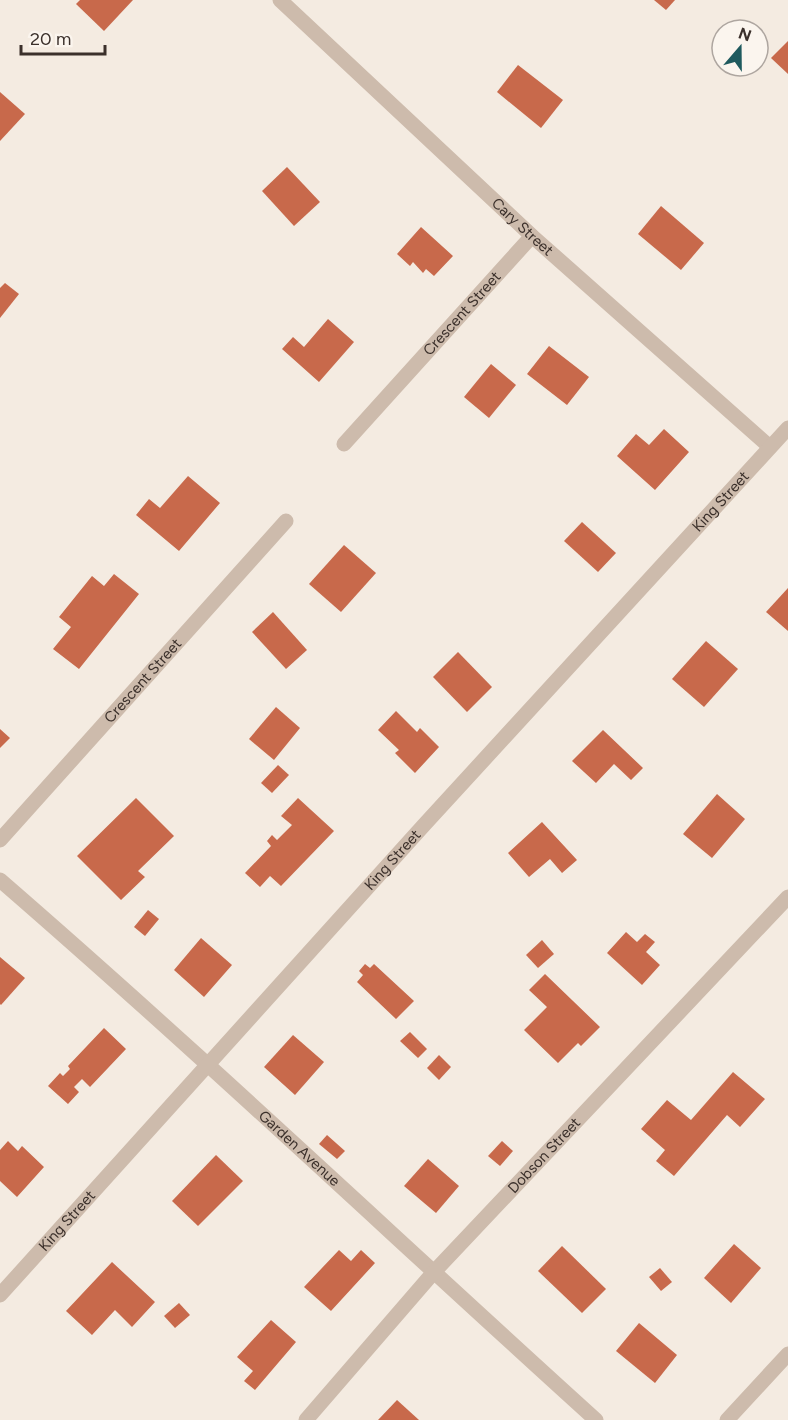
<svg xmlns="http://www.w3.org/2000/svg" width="788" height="1420" font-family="Figtree,sans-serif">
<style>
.building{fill:#c8694b}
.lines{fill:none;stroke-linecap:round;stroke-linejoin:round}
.minor{stroke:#cdbbac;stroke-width:15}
.labels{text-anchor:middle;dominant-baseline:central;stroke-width:4.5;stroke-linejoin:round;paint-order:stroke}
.street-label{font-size:15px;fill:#3b302b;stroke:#fbf5ee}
</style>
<rect width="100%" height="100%" fill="#f4ebe1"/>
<g class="building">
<path d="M 80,0 L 133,0 L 104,31 L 76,4 Z"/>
<path d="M 654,0 L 675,0 L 666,10 Z"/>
<path d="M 788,41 L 788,74 L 771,58 Z"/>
<path d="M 518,65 L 563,100 L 541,128 L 497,92 Z"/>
<path d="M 0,92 L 25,114 L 0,141 Z"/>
<path d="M 287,167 L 320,202 L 294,226 L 262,191 Z"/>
<path d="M 661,206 L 704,243 L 681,270 L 638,234 Z"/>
<path d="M 421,227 L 453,256 L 434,276 L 426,269 L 423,273 L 413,262 L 410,266 L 397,254 Z"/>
<path d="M 5,283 L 19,294 L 0,318 L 0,288 Z"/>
<path d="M 328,319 L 354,342 L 319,382 L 282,349 L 293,337 L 304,347 Z"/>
<path d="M 549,346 L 589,377 L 567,405 L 527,374 Z"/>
<path d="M 491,364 L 516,385 L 489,418 L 464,397 Z"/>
<path d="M 664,429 L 689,452 L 655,490 L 617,456 L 636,434 L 649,445 Z"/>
<path d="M 188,476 L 220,503 L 179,551 L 136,515 L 149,499 L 160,508 Z"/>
<path d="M 582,522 L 616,553 L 598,572 L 564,541 Z"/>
<path d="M 344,545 L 376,573 L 341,612 L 309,584 Z"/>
<path d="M 114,574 L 139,594 L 79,669 L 53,649 L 71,627 L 59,617 L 92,576 L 104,586 Z"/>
<path d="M 788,588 L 788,631 L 766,612 Z"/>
<path d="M 273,612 L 307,650 L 286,669 L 252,632 Z"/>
<path d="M 706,641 L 738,669 L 704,707 L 672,679 Z"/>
<path d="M 458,652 L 492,687 L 467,712 L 433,677 Z"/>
<path d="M 276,707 L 300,728 L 274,760 L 249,739 Z"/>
<path d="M 396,711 L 417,732 L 420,728 L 439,747 L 415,773 L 395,753 L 399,750 L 378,730 Z"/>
<path d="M 0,729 L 10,738 L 0,748 Z"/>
<path d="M 603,730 L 643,768 L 631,780 L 614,764 L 596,783 L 572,761 Z"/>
<path d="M 278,765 L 289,775 L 272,793 L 261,783 Z"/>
<path d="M 717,794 L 745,819 L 712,858 L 683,834 Z"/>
<path d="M 136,798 L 174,836 L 138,871 L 145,877 L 121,900 L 77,856 Z"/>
<path d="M 298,798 L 334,831 L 281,886 L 270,876 L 260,887 L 245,873 L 271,846 L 267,841 L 272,835 L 277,840 L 292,825 L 281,816 Z"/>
<path d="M 542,822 L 577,860 L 562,873 L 550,859 L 529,877 L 508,853 Z"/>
<path d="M 148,910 L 159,919 L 145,936 L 134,927 Z"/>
<path d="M 626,932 L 637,942 L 645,934 L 655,942 L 646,952 L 660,965 L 642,985 L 607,953 Z"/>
<path d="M 201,938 L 232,965 L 204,997 L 174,970 Z"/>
<path d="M 542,940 L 554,954 L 538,968 L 526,955 Z"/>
<path d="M 0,957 L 25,978 L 1,1005 L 0,1004 Z"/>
<path d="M 365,964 L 370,968 L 374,964 L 414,1001 L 396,1019 L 357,982 L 363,975 L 359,971 Z"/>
<path d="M 545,974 L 600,1027 L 581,1046 L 578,1043 L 558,1063 L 524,1030 L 547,1007 L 529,990 Z"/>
<path d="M 104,1028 L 126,1049 L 90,1087 L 82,1079 L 74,1087 L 79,1092 L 68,1104 L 48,1086 L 60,1073 L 63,1076 L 70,1069 L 68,1066 Z"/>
<path d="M 410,1032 L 427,1049 L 418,1058 L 400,1041 Z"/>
<path d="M 293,1035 L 324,1062 L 295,1095 L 264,1067 Z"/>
<path d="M 439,1055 L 451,1067 L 439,1080 L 427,1068 Z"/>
<path d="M 733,1072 L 765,1099 L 740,1127 L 727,1115 L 674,1176 L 656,1161 L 665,1150 L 641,1129 L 667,1100 L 691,1120 Z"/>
<path d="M 327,1135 L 345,1151 L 337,1159 L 319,1144 Z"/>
<path d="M 8,1141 L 18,1151 L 22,1146 L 44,1167 L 17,1197 L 0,1181 L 0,1150 Z"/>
<path d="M 502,1141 L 513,1151 L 500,1166 L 488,1156 Z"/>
<path d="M 216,1155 L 243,1181 L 198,1226 L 172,1201 Z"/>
<path d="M 428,1159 L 459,1186 L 436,1213 L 404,1186 Z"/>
<path d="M 734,1244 L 761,1268 L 731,1303 L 704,1278 Z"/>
<path d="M 562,1246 L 606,1289 L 582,1313 L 538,1271 Z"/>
<path d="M 339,1250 L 351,1261 L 361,1250 L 375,1263 L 331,1311 L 304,1287 Z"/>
<path d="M 112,1262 L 155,1302 L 132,1327 L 115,1310 L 92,1335 L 66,1311 Z"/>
<path d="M 660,1268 L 672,1282 L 661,1291 L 649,1277 Z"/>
<path d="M 179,1303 L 190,1315 L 175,1328 L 164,1316 Z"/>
<path d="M 271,1320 L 296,1342 L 255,1390 L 244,1381 L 253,1371 L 237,1357 Z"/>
<path d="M 639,1323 L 677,1355 L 655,1383 L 616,1351 Z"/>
<path d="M 397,1400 L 419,1420 L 378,1420 Z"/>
</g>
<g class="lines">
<g class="minor">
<path id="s1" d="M 280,0 L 532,236 L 770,447"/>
<path id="s2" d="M 344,444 L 532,236"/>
<path id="s3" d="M 0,840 L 286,521"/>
<path id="s4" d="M 0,880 C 203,1056 397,1240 596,1420"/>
<path id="s5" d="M 0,1295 L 424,825 L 788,428"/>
<path id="s6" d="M 306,1420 L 433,1273 L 788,897"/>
<path d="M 727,1420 L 788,1354"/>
</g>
</g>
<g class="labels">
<g class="street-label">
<text stroke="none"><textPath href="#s1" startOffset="332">Cary Street</textPath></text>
<text stroke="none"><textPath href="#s2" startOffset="176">Crescent Street</textPath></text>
<text stroke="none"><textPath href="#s5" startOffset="1072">King Street</textPath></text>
<text stroke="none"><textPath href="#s3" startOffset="214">Crescent Street</textPath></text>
<text stroke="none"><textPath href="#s5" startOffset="586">King Street</textPath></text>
<text stroke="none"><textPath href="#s4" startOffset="402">Garden Avenue</textPath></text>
<text stroke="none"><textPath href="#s6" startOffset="356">Dobson Street</textPath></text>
<text stroke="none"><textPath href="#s5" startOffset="100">King Street</textPath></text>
</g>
</g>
<g transform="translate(740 48) rotate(20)"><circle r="28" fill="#fbf5ee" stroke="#aea6a0" stroke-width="1.5"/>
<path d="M0-4.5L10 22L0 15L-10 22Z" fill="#1f5a5e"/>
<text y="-9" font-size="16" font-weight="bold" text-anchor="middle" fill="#3b302b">N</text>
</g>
<path d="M21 45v9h84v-9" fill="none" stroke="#3b302b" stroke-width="3"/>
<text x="30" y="45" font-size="18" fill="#3b302b" stroke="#fbf5ee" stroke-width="4.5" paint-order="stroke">20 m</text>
</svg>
